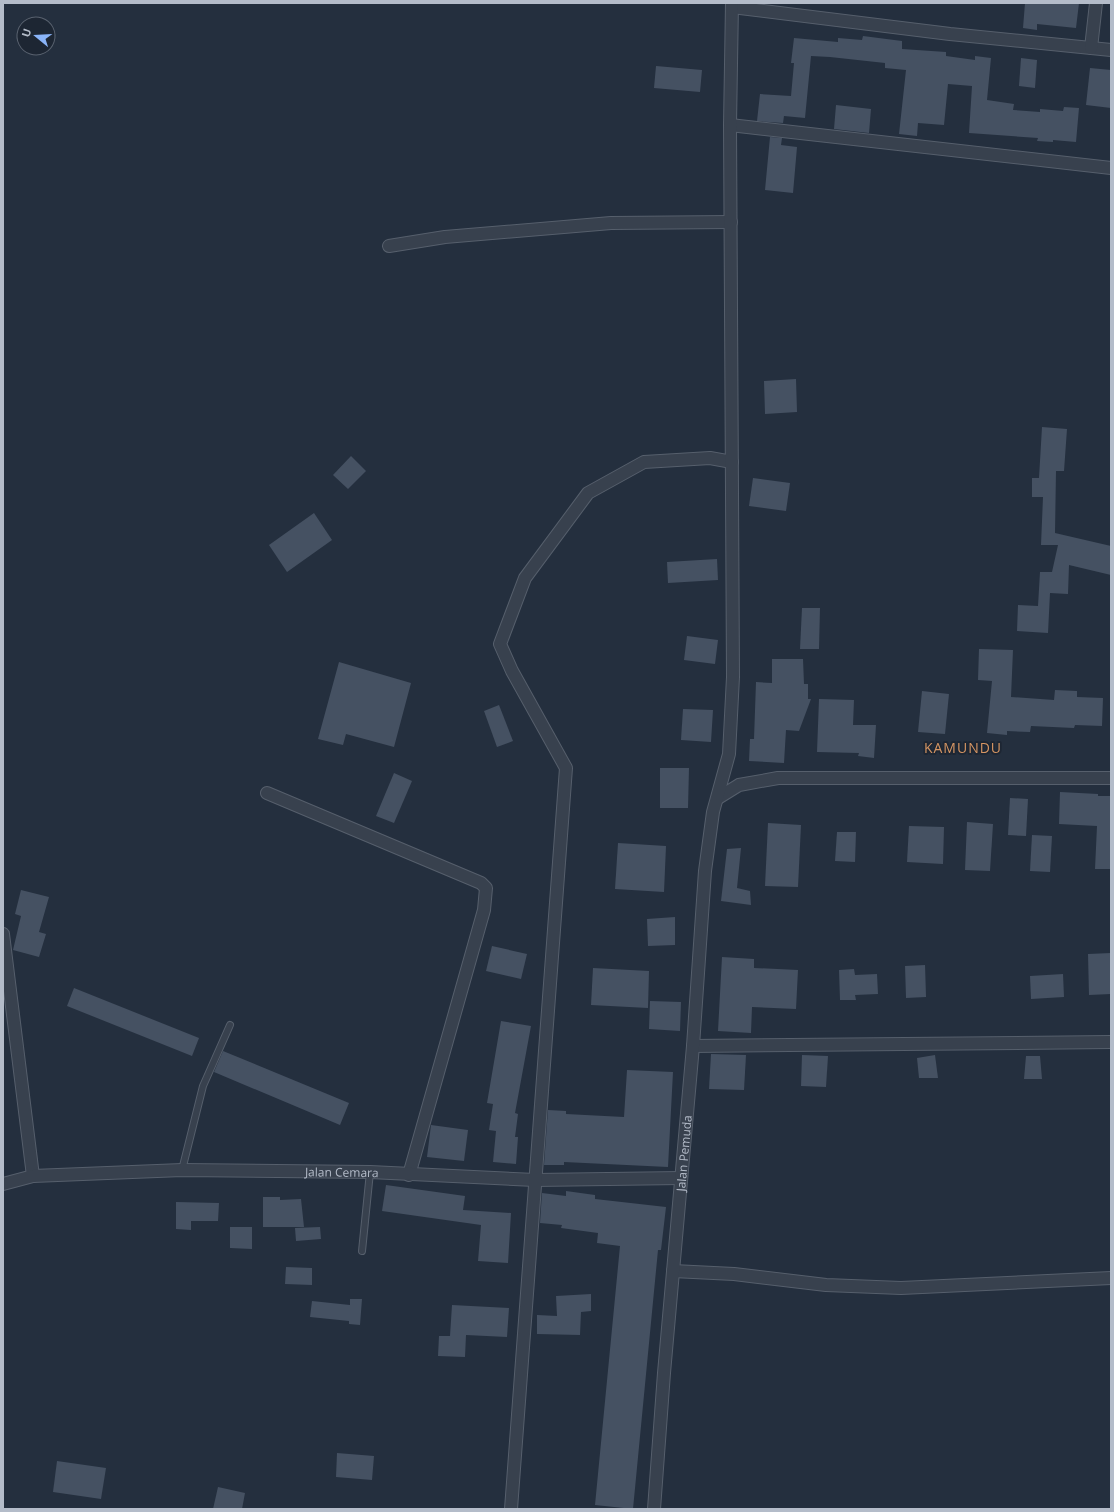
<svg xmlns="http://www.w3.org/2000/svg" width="1114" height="1512" font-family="'Open Sans',sans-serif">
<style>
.building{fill:#455162}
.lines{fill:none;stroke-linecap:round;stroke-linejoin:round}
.service-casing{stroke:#565f6c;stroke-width:8}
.minor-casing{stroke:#565f6c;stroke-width:14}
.service{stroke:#38414e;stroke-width:6}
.minor{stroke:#38414e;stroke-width:12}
.labels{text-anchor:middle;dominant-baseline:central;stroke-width:4;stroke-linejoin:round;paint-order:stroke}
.street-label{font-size:12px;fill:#b4bcc9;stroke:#1d2633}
.quarter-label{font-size:14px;letter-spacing:1px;fill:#d59563;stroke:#1d2633}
</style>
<rect width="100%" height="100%" fill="#242f3e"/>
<g class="building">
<path d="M 1025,3 L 1079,3 L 1076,28 L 1037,24 L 1037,30 L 1023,28 Z"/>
<path d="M 863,36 L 902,41 L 902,49 L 946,52 L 946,56 L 975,60 L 975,56 L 991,58 L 987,100 L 1014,104 L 1013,110 L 1040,112 L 1040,109 L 1063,111 L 1064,107 L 1079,108 L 1076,142 L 1053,140 L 1053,142 L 1037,141 L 1038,138 L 969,133 L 972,86 L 948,84 L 944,125 L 918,123 L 917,136 L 899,134 L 906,70 L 885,68 L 885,63 L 830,57 L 811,56 L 805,118 L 784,116 L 783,123 L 757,121 L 760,94 L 791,96 L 794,63 L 791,63 L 794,38 L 838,42 L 838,38 L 862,40 Z"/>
<path d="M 1021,58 L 1037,60 L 1035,88 L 1019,86 Z"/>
<path d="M 656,66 L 702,70 L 700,92 L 654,88 Z"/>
<path d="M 1090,68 L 1111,70 L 1111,108 L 1086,105 Z"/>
<path d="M 836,105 L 871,109 L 869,133 L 834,129 Z"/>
<path d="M 770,137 L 782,138 L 781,145 L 797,147 L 793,193 L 765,190 Z"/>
<path d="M 796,379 L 797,412 L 765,414 L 764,381 Z"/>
<path d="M 1042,427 L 1067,429 L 1064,471 L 1056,471 L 1055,533 L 1111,546 L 1111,575 L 1069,565 L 1068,594 L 1050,593 L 1048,633 L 1017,631 L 1018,605 L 1038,606 L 1040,572 L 1052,572 L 1058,545 L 1041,545 L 1043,497 L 1032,497 L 1032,478 L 1039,478 Z"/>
<path d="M 351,456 L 366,471 L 348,489 L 333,475 Z"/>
<path d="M 753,478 L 790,483 L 786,511 L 749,506 Z"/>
<path d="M 314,513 L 332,540 L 287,572 L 269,545 Z"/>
<path d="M 717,559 L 718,580 L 668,583 L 667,562 Z"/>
<path d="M 802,608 L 820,608 L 819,649 L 800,649 Z"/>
<path d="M 687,636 L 718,640 L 715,664 L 684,660 Z"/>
<path d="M 979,649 L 1013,650 L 1011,697 L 1054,700 L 1055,690 L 1077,691 L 1077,697 L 1103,698 L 1102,726 L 1075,725 L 1074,728 L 1031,726 L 1030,732 L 1007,731 L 1007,735 L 987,733 L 992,681 L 978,680 Z"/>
<path d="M 772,659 L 803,659 L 804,684 L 808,684 L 808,699 L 811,699 L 799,731 L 786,730 L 784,763 L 749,761 L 750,739 L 754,739 L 756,682 L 772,683 Z"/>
<path d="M 339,662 L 411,683 L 394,747 L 346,734 L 343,745 L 318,739 Z"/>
<path d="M 922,691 L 949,694 L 945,734 L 918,732 Z"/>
<path d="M 819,699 L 854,700 L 853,725 L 876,725 L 874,758 L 858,756 L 859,753 L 817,752 Z"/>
<path d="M 499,705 L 513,741 L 497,747 L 484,711 Z"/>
<path d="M 683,709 L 713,710 L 711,742 L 681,740 Z"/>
<path d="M 660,768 L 689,768 L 688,808 L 660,808 Z"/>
<path d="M 394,773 L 412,781 L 394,823 L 376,816 Z"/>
<path d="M 1060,792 L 1098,794 L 1098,796 L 1111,796 L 1111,869 L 1095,869 L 1097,826 L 1059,824 Z"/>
<path d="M 1010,798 L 1028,799 L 1026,836 L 1008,835 Z"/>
<path d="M 967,822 L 993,824 L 990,871 L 965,870 Z"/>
<path d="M 768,823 L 801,825 L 798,887 L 765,886 Z"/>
<path d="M 909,826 L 944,827 L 943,864 L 907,862 Z"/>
<path d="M 837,832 L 856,832 L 855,862 L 835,861 Z"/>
<path d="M 1032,835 L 1052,836 L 1050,872 L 1030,871 Z"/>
<path d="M 618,843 L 666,846 L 664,892 L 615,889 Z"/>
<path d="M 741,848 L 737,888 L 750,891 L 751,905 L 721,901 L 727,849 Z"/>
<path d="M 21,890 L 49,897 L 39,932 L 46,934 L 39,957 L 13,950 L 21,916 L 15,914 Z"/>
<path d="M 675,917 L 675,945 L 648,946 L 647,919 Z"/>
<path d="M 492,946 L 527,954 L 521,979 L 486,971 Z"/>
<path d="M 1111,953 L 1111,994 L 1089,995 L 1088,954 Z"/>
<path d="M 722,957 L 754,959 L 754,968 L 798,970 L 796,1009 L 752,1007 L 751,1033 L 718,1031 Z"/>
<path d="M 925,965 L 926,997 L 906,998 L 905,966 Z"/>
<path d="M 593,968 L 649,971 L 648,1008 L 591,1005 Z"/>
<path d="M 854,969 L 855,975 L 877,974 L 878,994 L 855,995 L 856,1000 L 840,1000 L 839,970 Z"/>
<path d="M 1063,974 L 1064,997 L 1031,999 L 1030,976 Z"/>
<path d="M 74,988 L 199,1038 L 192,1056 L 67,1006 Z"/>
<path d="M 650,1001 L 681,1002 L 680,1031 L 649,1029 Z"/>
<path d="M 501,1021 L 531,1026 L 515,1113 L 518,1114 L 515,1137 L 518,1137 L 516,1164 L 493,1162 L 496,1131 L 489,1130 L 493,1104 L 487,1103 Z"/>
<path d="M 223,1051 L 349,1103 L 340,1125 L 214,1072 Z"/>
<path d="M 711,1054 L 746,1055 L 744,1090 L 709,1089 Z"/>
<path d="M 802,1055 L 828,1056 L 826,1087 L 801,1086 Z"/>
<path d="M 935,1055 L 938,1078 L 919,1078 L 917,1058 Z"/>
<path d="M 1026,1056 L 1040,1056 L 1042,1079 L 1024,1079 Z"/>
<path d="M 627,1070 L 673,1072 L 668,1167 L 564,1162 L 564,1165 L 544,1165 L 548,1110 L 566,1111 L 566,1114 L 624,1117 Z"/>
<path d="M 431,1125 L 468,1130 L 464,1161 L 427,1157 Z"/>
<path d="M 386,1185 L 465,1196 L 463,1210 L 511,1213 L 508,1263 L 478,1261 L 481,1225 L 382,1211 Z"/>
<path d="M 566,1191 L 595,1195 L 595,1199 L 666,1207 L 661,1250 L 658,1250 L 633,1509 L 595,1505 L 620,1246 L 597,1243 L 598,1233 L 561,1228 L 562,1225 L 540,1223 L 542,1193 L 566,1196 Z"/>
<path d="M 263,1197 L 280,1197 L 280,1200 L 301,1199 L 304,1227 L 263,1227 Z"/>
<path d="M 176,1202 L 219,1203 L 218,1221 L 191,1221 L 191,1230 L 176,1229 Z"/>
<path d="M 230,1227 L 252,1227 L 252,1249 L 230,1248 Z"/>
<path d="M 320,1227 L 321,1239 L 296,1241 L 295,1228 Z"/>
<path d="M 286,1267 L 312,1268 L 312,1285 L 285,1284 Z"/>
<path d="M 591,1294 L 591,1311 L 581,1312 L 580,1335 L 537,1334 L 537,1315 L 557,1316 L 556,1296 Z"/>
<path d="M 350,1299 L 362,1299 L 360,1325 L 349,1324 L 349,1321 L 310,1317 L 312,1301 L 350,1305 Z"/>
<path d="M 452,1305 L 509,1308 L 507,1337 L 466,1335 L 465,1357 L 438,1356 L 439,1336 L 450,1336 Z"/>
<path d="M 337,1453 L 374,1456 L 372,1480 L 336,1477 Z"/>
<path d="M 57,1461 L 106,1468 L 101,1499 L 53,1492 Z"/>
<path d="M 218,1487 L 245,1493 L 242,1509 L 213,1509 Z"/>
</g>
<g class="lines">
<g class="service-casing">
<g id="service">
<path d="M 182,1170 L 203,1086 L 230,1025"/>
<path d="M 362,1251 L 370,1172"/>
</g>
</g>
<g class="minor-casing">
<g id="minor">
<path d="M 732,7 L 950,34 L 1111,50"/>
<path d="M 1091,48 L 1096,3"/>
<path d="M 730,125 L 1111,168"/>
<path d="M 389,246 L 445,237 L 611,223 L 731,222"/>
<path d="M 267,793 L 481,883 L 486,888 L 484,910 L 409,1175"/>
<path d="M 718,798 L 739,785 L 778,778 L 1111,778"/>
<path d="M 3,934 L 33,1176"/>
<path d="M 693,1046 L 1111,1042"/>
<path id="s1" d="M 3,1184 L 33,1176 L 182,1170 L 370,1172 L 535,1180 L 681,1178"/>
<path d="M 673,1271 L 734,1274 L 826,1285 L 901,1288 L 1111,1278"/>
<path d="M 511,1509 L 566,768 L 512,671 L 500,644 L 525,578 L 588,493 L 644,462 L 710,458 L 732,462"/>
<path id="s2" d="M 654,1509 L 664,1373 L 693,1046 L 705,871 L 713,812 L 729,754 L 733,677 L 730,125 L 732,3"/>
</g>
</g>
<use href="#service" class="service"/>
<use href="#minor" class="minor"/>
</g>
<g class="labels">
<g class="street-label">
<text stroke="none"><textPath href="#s2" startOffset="357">Jalan Pemuda</textPath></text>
<text stroke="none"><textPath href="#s1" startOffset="340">Jalan Cemara</textPath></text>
</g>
<g class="quarter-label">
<text x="963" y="747">KAMUNDU</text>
</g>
</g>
<rect width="1114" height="1512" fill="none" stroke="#b4bcc9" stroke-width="8"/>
<g transform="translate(36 36) rotate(288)"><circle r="19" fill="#1d2633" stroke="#59626f"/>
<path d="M0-3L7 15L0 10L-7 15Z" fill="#8ab4f8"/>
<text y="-6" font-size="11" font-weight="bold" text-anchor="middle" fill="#b4bcc9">U</text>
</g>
</svg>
